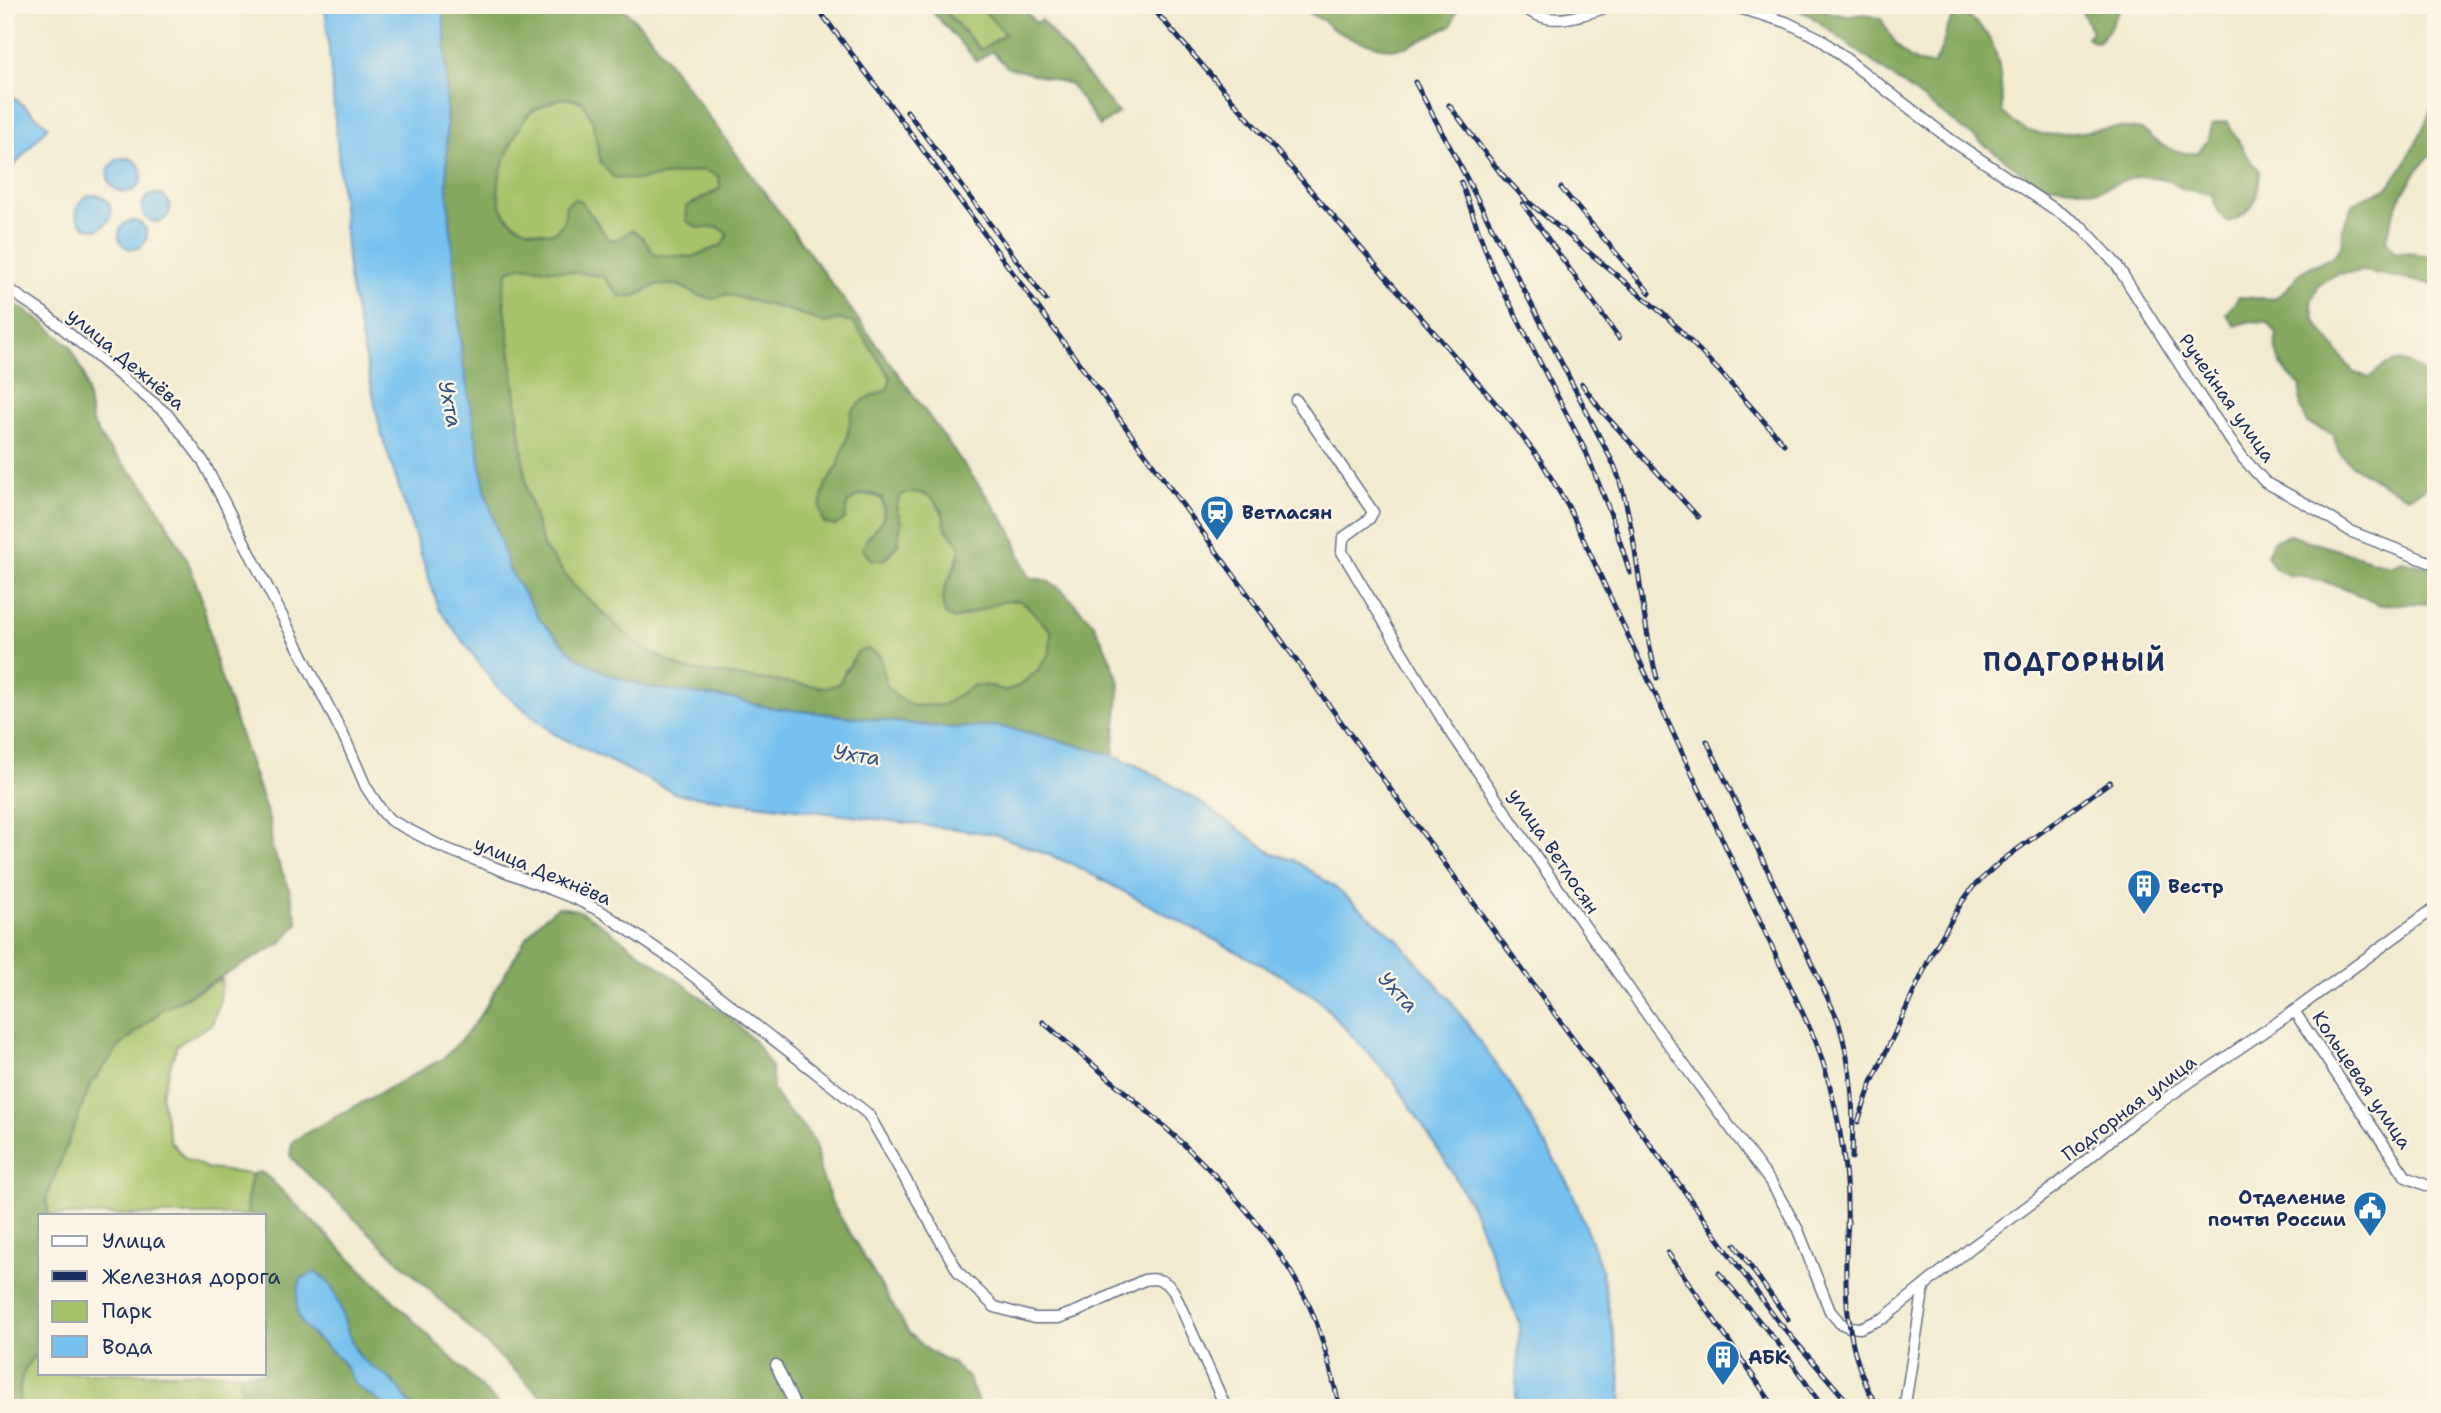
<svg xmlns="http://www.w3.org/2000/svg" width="2441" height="1413" font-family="'Shantell Sans',sans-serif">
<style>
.green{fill:#a7c36a;stroke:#617964;stroke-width:2}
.forest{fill:#85a95e;stroke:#506c5e;stroke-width:2;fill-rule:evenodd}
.water{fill:#76c1ef;stroke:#4878a6;stroke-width:2}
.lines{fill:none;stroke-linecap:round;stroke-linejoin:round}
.minor-casing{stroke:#667186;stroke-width:13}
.minor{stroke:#fff;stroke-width:10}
.rail-casing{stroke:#1b2f5e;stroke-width:5}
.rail{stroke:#fcf5e5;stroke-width:2.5;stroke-dasharray:8;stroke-linecap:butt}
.labels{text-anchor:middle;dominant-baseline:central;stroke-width:5;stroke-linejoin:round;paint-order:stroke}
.street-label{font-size:19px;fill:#1b2f5e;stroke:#fcf5e5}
.poi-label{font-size:19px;font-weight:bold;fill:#1b2f5e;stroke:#fcf5e5;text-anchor:start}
.water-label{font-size:21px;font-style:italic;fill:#325482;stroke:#fcf5e5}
.district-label{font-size:26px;font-weight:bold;letter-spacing:2px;fill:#1b2f5e;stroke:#fcf5e5}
</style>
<rect width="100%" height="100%" fill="#fcf5e5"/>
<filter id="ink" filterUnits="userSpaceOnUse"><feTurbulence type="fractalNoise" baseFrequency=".0143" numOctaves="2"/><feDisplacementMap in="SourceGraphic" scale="14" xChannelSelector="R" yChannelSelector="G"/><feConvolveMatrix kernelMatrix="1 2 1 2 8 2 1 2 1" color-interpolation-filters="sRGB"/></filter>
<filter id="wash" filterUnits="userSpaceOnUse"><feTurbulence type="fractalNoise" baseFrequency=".00686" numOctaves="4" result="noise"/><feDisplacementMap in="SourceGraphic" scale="28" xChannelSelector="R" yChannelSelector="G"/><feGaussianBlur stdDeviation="1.57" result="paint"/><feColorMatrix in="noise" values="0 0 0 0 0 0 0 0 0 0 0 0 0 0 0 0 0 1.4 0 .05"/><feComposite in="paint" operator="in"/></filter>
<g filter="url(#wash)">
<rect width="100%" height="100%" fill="#f2ebd0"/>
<g class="green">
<path d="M 939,5 L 979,5 L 1005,34 L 981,50 Z"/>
<path d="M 561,98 L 582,101 L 592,120 L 601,163 L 667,176 L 705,170 L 719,176 L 720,188 L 686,207 L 698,228 L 719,227 L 728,234 L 722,245 L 692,257 L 654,255 L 642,237 L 625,234 L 616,240 L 608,239 L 592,215 L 566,205 L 564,222 L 554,233 C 497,232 487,196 509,149 C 514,137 521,121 531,112 C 539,106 552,103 561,98 Z"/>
<path d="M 521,265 L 603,276 L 610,286 L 635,296 L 656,285 L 678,285 L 700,296 L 714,299 L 726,294 L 795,312 L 824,323 L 839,319 L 854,323 L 891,378 L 887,390 L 865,399 L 852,411 L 847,438 L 838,466 L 825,486 L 820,507 L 824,523 C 844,507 856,486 882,499 C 887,519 883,525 867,537 L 901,523 L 896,506 L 901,495 L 913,491 L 932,497 L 942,512 L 947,531 L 956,537 L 960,549 L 953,570 L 944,588 L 945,614 L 955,619 C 972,615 1011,593 1023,603 C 1034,611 1040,622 1051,630 L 1050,653 L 1038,670 L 1019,686 L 1005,691 L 991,686 L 974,685 L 943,705 L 914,706 L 897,697 L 887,686 L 879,655 L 846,668 L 839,684 L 827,688 L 684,669 L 639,646 L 574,586 L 543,546 L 527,491 L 503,290 L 508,271 Z"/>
<path d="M 222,978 L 220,1000 L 212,1024 L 177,1045 L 161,1094 L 170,1141 L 186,1159 L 209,1169 L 252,1174 L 247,1200 L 248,1215 L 49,1215 L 46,1198 L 91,1084 L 119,1047 L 162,1010 Z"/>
<path d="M 40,1351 L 40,1373 L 239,1373 L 245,1408 L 20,1408 C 18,1386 21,1365 40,1351 Z"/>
</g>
<g class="forest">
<path d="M 442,5 L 620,5 L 646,31 C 767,197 891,361 1010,529 C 1018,545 1021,562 1030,578 L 1045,580 L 1061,589 L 1093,623 L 1103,642 L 1120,683 L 1113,755 L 1035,734 L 997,726 L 948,728 L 852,717 L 766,707 L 734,699 L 652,688 L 610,675 L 575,656 L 540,620 L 509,569 L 486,494 L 462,357 L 447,186 L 446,44 ZM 561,98 L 582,101 L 592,120 L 601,163 L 613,177 L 636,180 L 704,170 L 719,176 L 720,189 L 686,207 L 687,221 L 698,228 L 719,227 L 728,235 L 722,245 L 692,257 L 655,255 L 642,237 L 632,230 L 616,240 L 608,239 L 582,202 L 574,199 L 566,205 L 564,222 L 554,233 C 497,232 487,196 509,149 C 514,137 521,121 531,112 C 539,106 552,103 561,98 ZM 521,266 L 603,276 L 620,297 L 635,296 L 656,285 L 678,285 L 700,296 L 714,299 L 726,294 L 795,312 L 824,323 L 839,319 L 854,323 L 891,378 L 887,390 L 865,399 L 852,411 L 847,438 L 838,466 L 825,486 L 820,507 L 824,523 L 835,526 L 845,519 L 847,504 C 860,493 866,491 882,498 C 890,530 871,524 862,549 L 871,560 L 885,559 L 898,544 L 901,523 L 896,506 L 901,495 C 918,489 934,494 942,511 C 944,517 944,523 946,528 C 950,536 960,539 960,550 C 958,575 936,586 945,614 L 954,619 C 971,615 1011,593 1023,603 C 1034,610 1040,622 1051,630 L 1050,653 L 1038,670 L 1019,686 L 1005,691 L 991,686 L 974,685 L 943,705 L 914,706 L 897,697 L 887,686 L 879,655 L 868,649 L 857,652 L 839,684 L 827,688 L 684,669 L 639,646 L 574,586 L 543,546 L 527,491 L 503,290 L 508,271 Z"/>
<path d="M 926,5 L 939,5 L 981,50 L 1005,34 L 979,5 L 1030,5 L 1026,10 L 1035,23 L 1041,20 L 1118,113 L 1100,126 L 1070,84 L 1007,67 L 992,51 L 977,61 Z"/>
<path d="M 1299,5 L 1458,5 L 1452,25 L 1406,47 L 1389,49 L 1352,39 L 1331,28 L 1324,21 L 1305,11 Z"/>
<path d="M 1787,5 L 1814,5 L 1832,13 L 1846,16 L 1864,14 L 1881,19 C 1894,41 1904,64 1933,65 C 1946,50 1943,24 1958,12 C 2000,29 2002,72 2002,112 C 2008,117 2013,123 2019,126 C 2055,148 2101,120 2141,130 C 2148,132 2152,138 2158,142 C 2171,151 2183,154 2198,153 L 2207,141 L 2213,124 L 2227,121 L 2247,156 L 2259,170 C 2257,200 2258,210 2228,222 L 2219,213 L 2211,194 L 2182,189 L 2170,181 L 2143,176 L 2122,181 L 2098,191 L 2038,184 L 1809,15 Z"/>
<path d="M 2079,5 L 2121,5 L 2110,28 L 2098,42 L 2091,41 L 2087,37 L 2092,32 Z"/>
<path d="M 2436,97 L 2436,150 C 2413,169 2391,211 2386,240 L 2394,252 L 2436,256 L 2436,285 L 2364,271 L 2337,274 L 2319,284 L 2311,302 L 2315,321 L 2354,373 L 2371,377 C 2398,349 2407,364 2436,379 L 2436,482 L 2409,497 C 2393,490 2346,466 2338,450 C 2336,446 2335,439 2333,434 L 2307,423 L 2300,404 L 2301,387 C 2285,372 2271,357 2277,334 L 2268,322 L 2250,321 L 2235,326 L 2226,314 L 2239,297 C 2249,297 2266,301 2276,297 C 2289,292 2293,277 2303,271 C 2316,262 2335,261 2342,244 C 2344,239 2342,233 2343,228 C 2345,222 2348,213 2351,208 C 2359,195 2372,196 2383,190 C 2401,180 2429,117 2436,97 Z"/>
<path d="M 5,298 L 41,321 L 70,346 L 84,375 L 92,422 L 105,444 L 147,489 L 187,559 L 202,599 L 217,666 L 270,822 L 272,848 L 288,885 L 298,923 L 281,943 L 162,1010 L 119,1047 L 91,1084 L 46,1198 L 49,1215 L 40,1215 L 40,1351 C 21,1365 18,1386 20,1408 L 5,1408 Z"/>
<path d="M 2289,535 L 2390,566 L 2402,561 L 2436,569 L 2436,604 L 2411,603 L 2379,605 L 2342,587 L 2303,576 L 2288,575 L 2275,569 L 2267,555 L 2273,541 Z"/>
<path d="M 558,907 L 577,910 L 595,920 L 730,1018 L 754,1041 L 771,1066 L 773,1090 L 785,1108 L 799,1122 L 815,1142 L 820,1171 L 832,1203 L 909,1333 L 929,1351 L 951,1362 L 968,1377 L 980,1408 L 550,1408 L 538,1393 L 296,1163 L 290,1155 L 292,1142 L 306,1133 L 444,1058 L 468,1032 L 483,1011 L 525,940 L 539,922 Z"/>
<path d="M 261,1172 L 268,1177 L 502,1408 L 413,1408 L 392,1380 L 365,1363 L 352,1343 L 334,1290 L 312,1335 L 340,1359 L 357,1386 L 381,1401 L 387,1408 L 245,1408 L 239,1373 L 264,1373 L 264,1215 L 248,1215 L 247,1200 L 252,1174 Z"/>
</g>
<g class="water">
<path d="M 325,5 L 442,5 L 446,44 L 447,186 L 462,357 L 486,494 L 509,569 L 540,620 L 575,656 L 610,675 L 652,688 L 734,699 L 766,707 L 852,717 L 948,728 L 997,726 L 1035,734 L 1113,755 L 1148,771 L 1194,798 L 1274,854 L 1294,860 L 1333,886 L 1396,938 L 1449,998 L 1513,1088 L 1571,1189 L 1601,1268 L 1618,1358 L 1622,1408 L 1515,1408 L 1520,1324 L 1473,1209 L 1449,1167 L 1394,1081 L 1317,998 L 1281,975 L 1072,864 L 994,834 L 677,794 L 554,734 L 497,687 L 439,609 L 381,433 L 349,279 Z"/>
<path d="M 5,90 L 48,126 L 14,166 L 5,158 Z"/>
<circle cx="125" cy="175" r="17"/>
<circle cx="156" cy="208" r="14"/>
<circle cx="94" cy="212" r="17"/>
<circle cx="133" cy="235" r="14"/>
<path d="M 315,1272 C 340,1284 341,1317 351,1341 C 363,1369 377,1365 393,1382 C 401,1389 406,1399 413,1408 L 387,1408 C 379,1398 365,1395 357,1386 C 350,1378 347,1366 339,1358 C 311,1330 286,1326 301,1279 Z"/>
</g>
</g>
<g filter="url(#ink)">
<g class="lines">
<g class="minor-casing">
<g id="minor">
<path d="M 1522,5 C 1550,31 1582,14 1615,5"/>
<path d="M 1729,5 L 1786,22 L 1819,38 L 1951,140 L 2083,228 L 2116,264 L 2201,398 L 2243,458 L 2265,482 L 2319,511 L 2352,532 L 2429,562 L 2436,563"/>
<path d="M 5,287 L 44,313 L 167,414 L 203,461 L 346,741 L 366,787 L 381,810 L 390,820 L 442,847 L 576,899 L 602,912 L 673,960 L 868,1114 L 959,1273 L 995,1307 L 1034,1318 L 1058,1318 L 1078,1311 L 1144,1280 C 1158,1278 1166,1280 1174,1292 L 1226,1408"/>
<path d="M 1296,400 L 1373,512 L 1369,519 L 1343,538 L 1342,552 L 1444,722 L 1541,864 L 1651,1020 L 1772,1184 L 1798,1230 L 1830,1311 L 1840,1323 L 1849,1327 L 1860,1328 L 1884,1318 L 1972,1247 L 2058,1184 L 2137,1118 L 2294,1011 L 2436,907"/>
<path d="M 2294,1011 L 2406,1177 L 2436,1189"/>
<path d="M 776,1365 L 796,1408"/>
<path d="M 1909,1408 L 1905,1404 L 1924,1286"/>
</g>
</g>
<use href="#minor" class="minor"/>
<g class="rail-casing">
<g id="rail">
<path d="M 815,5 L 885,98 L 1682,1188 L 1776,1319 L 1853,1408"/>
<path d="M 1150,5 L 1504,413 L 1541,461 L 1569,508 L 1816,1042 C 1838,1103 1849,1165 1847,1230"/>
<path d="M 1415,82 L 1464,173 L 1615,467 C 1640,535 1638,609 1657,678"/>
<path d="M 1449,105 L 1505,179"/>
<path d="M 907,111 L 1046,300"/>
<path d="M 1500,172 L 1525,199 L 1668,318 L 1722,374 L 1784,444"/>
<path d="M 1461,182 L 1493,271 L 1586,452 L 1612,517 L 1630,573"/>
<path d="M 1561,188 L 1650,293"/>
<path d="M 1523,204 L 1619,338"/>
<path d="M 1582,384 L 1600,409 L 1698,517"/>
<path d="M 1707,741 L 1838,1020 C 1853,1071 1854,1106 1852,1158"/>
<path d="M 1043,1022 C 1138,1105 1253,1189 1309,1305 C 1324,1338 1331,1373 1340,1408"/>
<path d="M 1858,1122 L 1872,1082 L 1932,953 L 1962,902 L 1973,887 L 2000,862 L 2110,782"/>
<path d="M 1848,1221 C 1843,1284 1844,1352 1878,1408"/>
<path d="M 1735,1245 L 1788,1319"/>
<path d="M 1668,1253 L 1775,1408"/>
<path d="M 1719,1273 L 1782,1348 L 1823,1408"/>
</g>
</g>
<use href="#rail" class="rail"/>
</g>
</g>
<defs>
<g id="station-pin" transform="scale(1.75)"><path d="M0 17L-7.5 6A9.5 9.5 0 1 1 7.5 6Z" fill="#1f6fb2" stroke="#fcf5e5"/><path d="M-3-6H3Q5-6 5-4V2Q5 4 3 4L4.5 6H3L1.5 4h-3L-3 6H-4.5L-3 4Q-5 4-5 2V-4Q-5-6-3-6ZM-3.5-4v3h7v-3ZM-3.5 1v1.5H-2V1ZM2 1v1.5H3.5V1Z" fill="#fff"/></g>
<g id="building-pin" transform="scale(1.75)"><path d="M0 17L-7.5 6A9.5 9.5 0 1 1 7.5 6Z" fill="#1f6fb2" stroke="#fcf5e5"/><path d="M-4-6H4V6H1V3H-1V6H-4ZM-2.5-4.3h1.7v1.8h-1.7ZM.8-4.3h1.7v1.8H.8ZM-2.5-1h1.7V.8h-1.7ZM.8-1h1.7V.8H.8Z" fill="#fff"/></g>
<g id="civic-pin" transform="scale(1.75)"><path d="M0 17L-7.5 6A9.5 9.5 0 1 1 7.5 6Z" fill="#1f6fb2" stroke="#fcf5e5"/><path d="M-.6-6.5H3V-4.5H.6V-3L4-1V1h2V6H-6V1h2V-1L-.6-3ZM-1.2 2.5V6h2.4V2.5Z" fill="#fff"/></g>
</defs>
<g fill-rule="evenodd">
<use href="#station-pin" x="1217" y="512"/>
<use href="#building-pin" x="2144" y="886"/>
<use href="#civic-pin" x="2370" y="1208"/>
<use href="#building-pin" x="1723" y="1357"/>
</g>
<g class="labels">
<g class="street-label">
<text transform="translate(126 359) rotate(40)">улица Дежнёва</text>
<text transform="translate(2227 398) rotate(55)">Ручейная улица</text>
<text transform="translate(1554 851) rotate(56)">улица Ветлосян</text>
<text transform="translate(543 871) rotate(23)">улица Дежнёва</text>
<text transform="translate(2362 1080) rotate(56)">Кольцевая улица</text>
<text transform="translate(2129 1108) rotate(-37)">Подгорная улица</text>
</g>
<g class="poi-label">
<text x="1242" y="512">Ветласян</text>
<text x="2168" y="886">Вестр</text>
<text x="2346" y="1197" text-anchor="end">Отделение<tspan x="2346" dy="22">почты России</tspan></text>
<text x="1748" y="1357">АБК</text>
</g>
<g class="water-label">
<text transform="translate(450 404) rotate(78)">Ухта</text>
<text transform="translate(857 755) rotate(8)">Ухта</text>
<text transform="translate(1398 992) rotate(47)">Ухта</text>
</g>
<g class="district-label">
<text x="2075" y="661">ПОДГОРНЫЙ</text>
</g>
</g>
<rect width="2441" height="1413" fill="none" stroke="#fcf5e5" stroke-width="28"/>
<rect x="38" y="1214" width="228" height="161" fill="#fcf5e5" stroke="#a2a6af" stroke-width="2"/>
<rect x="52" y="1236" width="35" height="10" fill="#ffffff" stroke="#a2a6af" stroke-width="2"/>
<text x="102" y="1248" font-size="21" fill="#1b2f5e">Улица</text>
<rect x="52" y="1271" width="35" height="10" fill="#1b2f5e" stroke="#a2a6af" stroke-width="2"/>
<text x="102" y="1284" font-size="21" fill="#1b2f5e">Железная дорога</text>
<rect x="52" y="1301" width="35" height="21" fill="#a7c36a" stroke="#a2a6af" stroke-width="2"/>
<text x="102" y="1318" font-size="21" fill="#1b2f5e">Парк</text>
<rect x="52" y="1336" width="35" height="21" fill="#76c1ef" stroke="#a2a6af" stroke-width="2"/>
<text x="102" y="1354" font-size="21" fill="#1b2f5e">Вода</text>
</svg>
